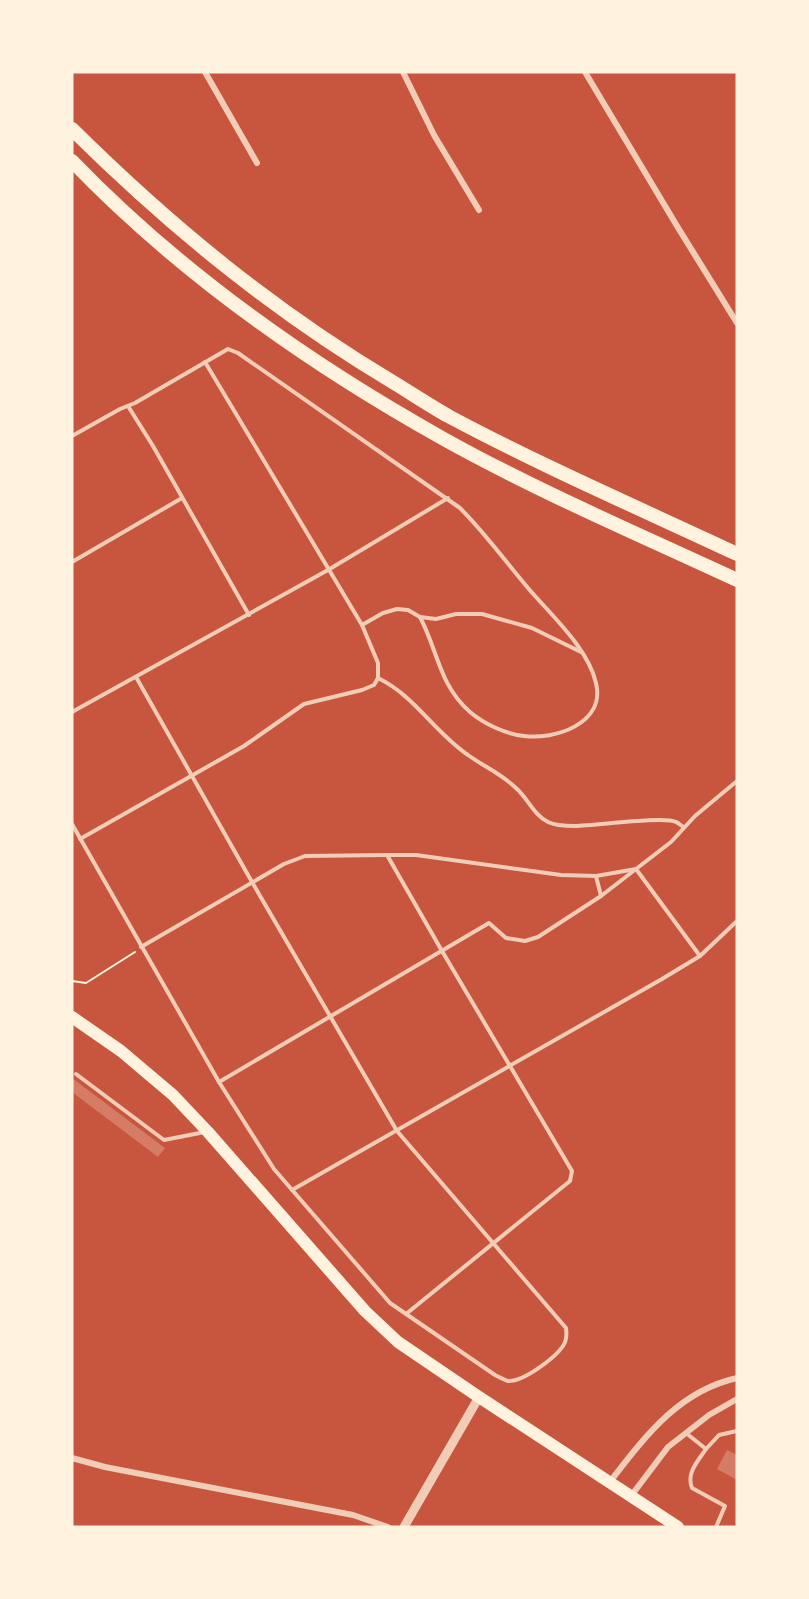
<svg xmlns="http://www.w3.org/2000/svg" width="809" height="1599" font-family="Commissioner,sans-serif">
<style>
.building{fill:#d67c66}
.lines{fill:none;stroke-linecap:round;stroke-linejoin:round}
.path{stroke:#fff3e0;stroke-width:2}
.service{stroke:#f1ccb7;stroke-width:4}
.minor{stroke:#f1ccb7;stroke-width:6}
.tertiary{stroke:#f1ccb7;stroke-width:9}
.primary{stroke:#fff3e0;stroke-width:12}
.motorway{stroke:#fff3e0;stroke-width:14}
</style>
<rect width="100%" height="100%" fill="#c8553d"/>
<g class="building">
<path d="M 72,1078 L 165,1148 L 158,1157 L 72,1092 Z"/>
<path d="M 727,1450 L 737,1455 L 737,1480 L 717,1469 Z"/>
</g>
<g class="lines">
<path class="path" d="M 72,981 L 86,983 L 135,952"/>
<g class="service">
<path d="M 128,406 L 153,446 L 249,615"/>
<path d="M 72,436 L 120,409 L 135,403 L 228,349 L 238,353 L 460,508 C 485,533 505,561 528,588 C 551,615 588,648 596,683 C 606,724 554,740 524,736 C 506,734 484,724 470,712 C 439,685 438,651 420,617"/>
<path d="M 72,562 L 182,498"/>
<path d="M 362,625 L 383,613 L 397,609 L 408,610 L 420,617 L 436,619 L 456,614 L 482,614 L 532,628 L 581,652"/>
<path d="M 378,678 C 415,696 434,732 468,755 C 486,768 501,773 517,789 C 528,799 534,815 548,822 C 556,826 567,826 575,826 C 595,826 663,816 676,822 C 679,823 681,826 684,827"/>
<path d="M 72,712 L 328,570 L 448,498"/>
<path d="M 72,824 L 219,1082 L 274,1169 L 390,1303 L 495,1375 C 499,1377 504,1380 508,1381 C 523,1382 555,1358 563,1346 C 567,1340 567,1335 566,1328 L 397,1131 L 252,882 L 136,677"/>
<path d="M 80,839 L 244,746 L 304,704 L 362,690 L 374,685 L 378,678 L 378,663 L 362,625 L 205,362"/>
<path d="M 387,855 L 442,951 L 572,1171 L 570,1181 L 406,1314"/>
<path d="M 596,876 L 601,896"/>
<path d="M 141,947 L 284,864 L 305,856 L 387,855 L 416,855 L 561,875 L 596,876 L 636,869 L 700,956"/>
<path d="M 76,1074 L 164,1140 L 205,1132"/>
<path d="M 219,1082 L 489,923 L 506,938 L 525,941 L 538,937 L 601,896 L 671,842 L 695,816 L 737,781"/>
<path d="M 292,1190 L 662,979 L 700,956 L 737,921"/>
<path d="M 686,1433 L 706,1449 L 719,1435 L 737,1431"/>
<path d="M 706,1449 C 698,1461 686,1473 692,1488 L 725,1506 L 716,1527"/>
</g>
<g class="minor">
<path d="M 205,72 L 257,163"/>
<path d="M 403,72 L 434,135 L 479,210"/>
<path d="M 585,72 L 677,226 L 737,323"/>
<path d="M 72,1458 L 105,1467 L 353,1515 L 388,1527"/>
<path d="M 609,1483 C 644,1438 678,1391 737,1378"/>
<path d="M 631,1496 L 668,1447 L 709,1415 L 737,1399"/>
</g>
<path class="tertiary" d="M 404,1527 L 479,1397"/>
<path class="primary" d="M 72,1017 L 121,1051 L 173,1095 L 208,1132 L 365,1311 L 398,1342 L 479,1397 L 678,1527"/>
<g class="motorway">
<path d="M 72,129 C 172,228 275,312 396,384 C 414,395 432,407 450,417 C 544,467 641,509 737,554"/>
<path d="M 72,161 C 179,272 308,363 442,438 C 537,491 638,534 737,580"/>
</g>
</g>
<rect width="809" height="1599" fill="none" stroke="#fff3e0" stroke-width="147"/>
</svg>
